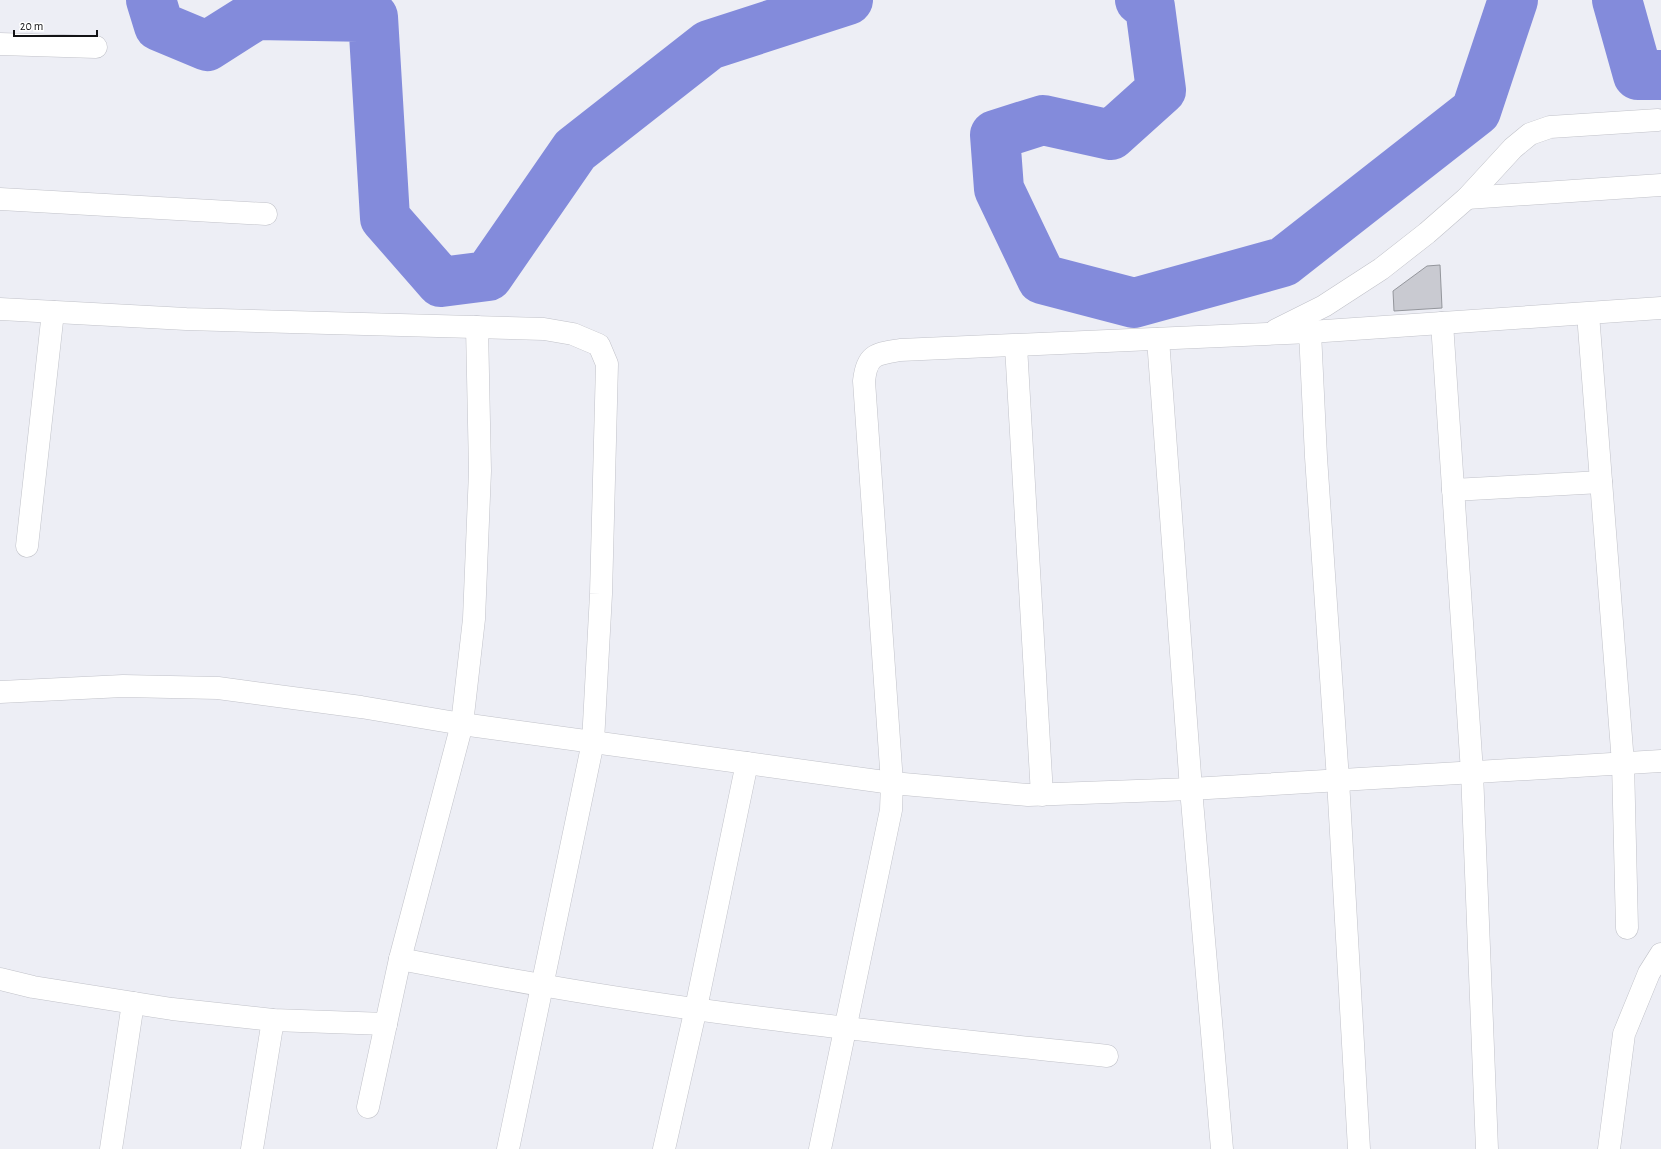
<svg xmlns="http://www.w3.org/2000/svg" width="1661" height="1149" font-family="'Alegreya Sans',sans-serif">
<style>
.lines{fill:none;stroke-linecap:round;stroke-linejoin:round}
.river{stroke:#838bdb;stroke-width:50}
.building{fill:#c9cad1;stroke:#94969c}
.minor-casing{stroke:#c1c2c9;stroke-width:23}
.minor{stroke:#fff;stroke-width:22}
</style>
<rect width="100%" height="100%" fill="#edeef5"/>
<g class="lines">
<g class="river">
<path d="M 151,0 L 159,26 L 207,46 L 256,15 L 373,17 L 385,218 L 441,282 L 488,276 L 575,150 L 709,45 L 848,0"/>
<path d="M 1140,0 L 1150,7 L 1161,90 L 1111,135 L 1043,120 L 995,135 L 999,189 L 1042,279 L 1134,303 L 1283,262 L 1476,111 L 1513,0"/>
<path d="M 1617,0 L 1638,75 L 1661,75"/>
</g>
</g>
<path class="building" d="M 1440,265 L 1442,308 L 1394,311 L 1393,291 L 1427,266 Z"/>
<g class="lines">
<g class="minor-casing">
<g id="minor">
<path d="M 0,44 L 96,47"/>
<path d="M 1467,198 L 1661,185"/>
<path d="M 0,199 L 266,214"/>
<path d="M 0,309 L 186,319 L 544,329 L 573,334 L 599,345 L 607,364 L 601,594 L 593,742 L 508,1149"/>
<path d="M 1588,314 L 1623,763 L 1627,928"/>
<path d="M 1442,323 L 1472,772 L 1487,1149"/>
<path d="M 1276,330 L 1324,306 L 1381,269 L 1427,233 L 1467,198 L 1513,148 L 1530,134 L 1550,127 L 1658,120"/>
<path d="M 1310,332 L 1316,457 L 1338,780 L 1359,1149"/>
<path d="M 1158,339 L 1191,789 L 1222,1149"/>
<path d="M 1016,346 L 1042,795"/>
<path d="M 1453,490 L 1601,482"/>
<path d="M 27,546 L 53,312"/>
<path d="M 0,692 L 123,686 L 218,688 L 361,707 L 462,724 L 892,783 L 1028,795 L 1191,789 L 1661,761"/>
<path d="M 400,959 C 447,968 494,977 541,985 C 728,1018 918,1036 1107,1056"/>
<path d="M 0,979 L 33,987 L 172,1009 L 273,1020 L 386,1024"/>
<path d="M 368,1107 L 400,959 L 462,724 L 474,619 L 480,471 L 477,327"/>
<path d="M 111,1149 L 133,1003"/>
<path d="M 252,1149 L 273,1020"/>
<path d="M 664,1149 L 696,1008 L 747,763"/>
<path d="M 820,1149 L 891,810 L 892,783 L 864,381 C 867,354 876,354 900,350 L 1310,332 L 1661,308"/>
<path d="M 1609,1149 L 1624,1034 L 1649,973 L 1661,954"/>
</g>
</g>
<use href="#minor" class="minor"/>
</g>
<path d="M14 30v6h83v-6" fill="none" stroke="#131316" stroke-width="2"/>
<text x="20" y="30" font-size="12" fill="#131316" stroke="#ffffff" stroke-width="3" paint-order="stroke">20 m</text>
</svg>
